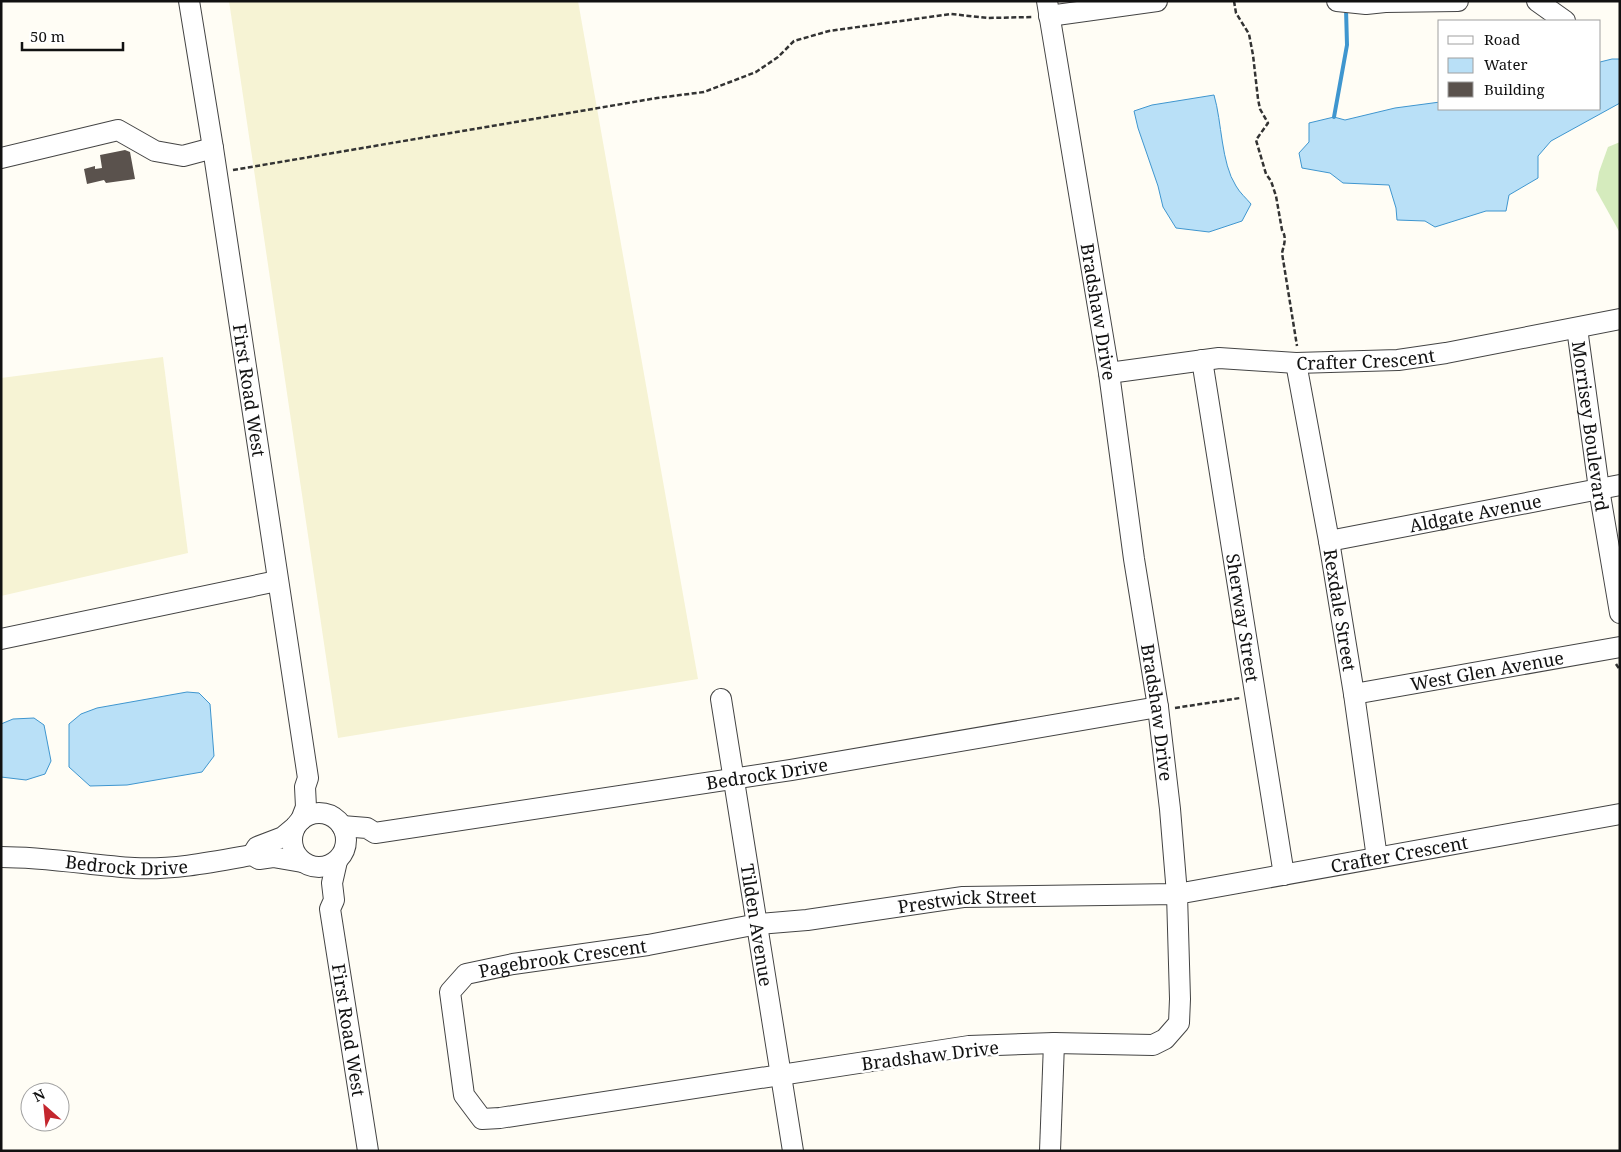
<svg xmlns="http://www.w3.org/2000/svg" width="1621" height="1152" font-family="'Noto Serif',serif">
<style>
.farmland{fill:#f6f3d4}
.green{fill:#d5ebbd}
.water{fill:#b9e0f7;stroke:#3f96cf}
.lines{fill:none;stroke-linecap:round;stroke-linejoin:round}
.stream{stroke:#3f96cf;stroke-width:4}
.building{fill:#5a524d}
.minor-casing{stroke:#444;stroke-width:22}
.path{stroke:#333;stroke-width:2.5;stroke-dasharray:5 2.5;stroke-linecap:butt}
.minor{stroke:#fff;stroke-width:20}
.labels{text-anchor:middle;dominant-baseline:central;stroke-width:5;stroke-linejoin:round;paint-order:stroke}
.street-label{font-size:18px;fill:#111;stroke:#fff}
</style>
<rect width="100%" height="100%" fill="#fffdf5"/>
<g class="farmland">
<path d="M 229,1 L 578,1 L 698,679 L 338,738 Z"/>
<path d="M 163,357 L 188,553 L 1,596 L 1,378 Z"/>
</g>
<path class="green" d="M 1620,142 L 1620,233 L 1596,190 L 1599,172 L 1608,147 Z"/>
<g class="water">
<path d="M 1612,59 L 1620,59 L 1620,103 L 1551,141 L 1538,156 L 1538,178 L 1509,195 L 1506,211 L 1486,211 L 1435,227 L 1425,221 L 1397,220 L 1396,208 L 1389,185 L 1343,183 L 1330,173 L 1302,168 L 1299,153 L 1309,142 L 1309,123 L 1334,117 L 1345,120 L 1395,108 L 1440,102 L 1440,109 L 1600,109 L 1600,62 Z"/>
<path d="M 1214,95 C 1222,122 1221,163 1236,186 C 1240,193 1246,198 1251,204 L 1242,221 L 1209,232 L 1176,228 L 1163,207 L 1158,186 L 1138,128 L 1134,111 L 1152,105 Z"/>
<path d="M 187,692 L 199,693 L 210,704 L 214,756 L 202,772 L 127,785 L 90,786 L 69,767 L 69,724 L 81,714 L 97,708 Z"/>
<path d="M 34,718 L 44,725 L 51,761 L 45,774 L 26,780 L 1,777 L 1,724 L 13,719 Z"/>
</g>
<g class="lines">
<path class="stream" d="M 1334,117 L 1347,45 L 1346,9"/>
</g>
<path class="building" d="M 125,150 L 130,152 L 135,179 L 106,183 L 104,180 L 87,184 L 84,169 L 95,166 L 95,169 L 102,168 L 100,155 Z"/>
<g class="lines">
<g class="minor-casing">
<g id="minor">
<path id="s1" d="M 189,1 L 213,148 L 308,778 L 305,787 L 306,807 L 301,820"/>
<path id="s2" d="M 1047,1 L 1109,373 L 1134,559 L 1158,707 L 1170,809 L 1177,894 L 1180,999 L 1179,1023 L 1165,1039 L 1153,1045 L 1054,1043 L 969,1046 L 500,1118 L 482,1119 L 464,1095 L 450,992 L 466,974 L 513,964 L 648,945 L 758,924 L 807,920 L 963,897 L 1177,894 L 1620,814"/>
<path d="M 1337,1 L 1366,4 L 1385,2 L 1458,1"/>
<path d="M 1537,1 L 1565,21"/>
<path d="M 1049,16 L 1157,1"/>
<path d="M 1,158 L 118,130 L 155,151 L 183,156 L 213,148"/>
<path id="s3" d="M 1577,328 L 1599,489 L 1620,613"/>
<path id="s4" d="M 1202,360 L 1284,875"/>
<path id="s5" d="M 1296,363 L 1329,541 L 1354,694 L 1377,858"/>
<path id="s6" d="M 1109,373 L 1219,358 L 1296,363 L 1398,360 L 1446,353 L 1620,319"/>
<path id="s7" d="M 1329,541 L 1620,485"/>
<path d="M 1,639 L 277,581"/>
<path id="s8" d="M 1354,694 L 1620,647"/>
<path id="s9" d="M 721,699 L 793,1151"/>
<circle cx="319" cy="840" r="27"/>
<path id="s10" d="M 342,826 L 367,828 L 375,833 L 791,770 L 1158,707"/>
<path d="M 252,855 L 257,847 L 283,837 L 295,827"/>
<path id="s11" d="M 1,857 C 46,857 90,865 134,868 C 174,870 213,862 252,855 L 259,859 L 273,857 L 302,862"/>
<path id="s12" d="M 337,861 L 332,883 L 334,900 L 330,909 L 368,1151"/>
<path d="M 1050,1151 L 1054,1043"/>
</g>
</g>
<g class="path">
<path d="M 1234,1 L 1236,13 L 1249,34 L 1253,55 L 1258,99 L 1260,109 L 1268,123 L 1256,140 L 1266,174 L 1271,181 L 1276,196 L 1282,230 C 1287,238 1284,244 1282,253 L 1297,346"/>
<path d="M 233,170 L 657,98 L 704,92 L 756,72 L 778,57 L 794,41 L 829,31 L 951,14 L 988,18 L 1033,17"/>
<path d="M 1616,664 L 1620,670"/>
<path d="M 1175,708 L 1240,698"/>
</g>
<use href="#minor" class="minor"/>
</g>
<g class="labels">
<g class="street-label">
<text stroke="none"><textPath href="#s2" startOffset="315">Bradshaw Drive</textPath></text>
<text stroke="none"><textPath href="#s6" startOffset="258">Crafter Crescent</textPath></text>
<text stroke="none"><textPath href="#s1" startOffset="394">First Road West</textPath></text>
<text stroke="none"><textPath href="#s3" startOffset="99">Morrisey Boulevard</textPath></text>
<text stroke="none"><textPath href="#s7" startOffset="149">Aldgate Avenue</textPath></text>
<text stroke="none"><textPath href="#s5" startOffset="251">Rexdale Street</textPath></text>
<text stroke="none"><textPath href="#s4" startOffset="261">Sherway Street</textPath></text>
<text stroke="none"><textPath href="#s8" startOffset="135">West Glen Avenue</textPath></text>
<text stroke="none"><textPath href="#s2" startOffset="720">Bradshaw Drive</textPath></text>
<text stroke="none"><textPath href="#s10" startOffset="431">Bedrock Drive</textPath></text>
<text stroke="none"><textPath href="#s2" startOffset="2844">Crafter Crescent</textPath></text>
<text stroke="none"><textPath href="#s11" startOffset="126">Bedrock Drive</textPath></text>
<text stroke="none"><textPath href="#s2" startOffset="2408">Prestwick Street</textPath></text>
<text stroke="none"><textPath href="#s9" startOffset="229">Tilden Avenue</textPath></text>
<text stroke="none"><textPath href="#s2" startOffset="1999">Pagebrook Crescent</textPath></text>
<text stroke="none"><textPath href="#s12" startOffset="172">First Road West</textPath></text>
<text transform="translate(930 1055) rotate(-7)">Bradshaw Drive</text>
</g>
</g>
<rect width="1621" height="1152" fill="none" stroke="#111111" stroke-width="5"/>
<rect x="1438" y="20" width="162" height="90" fill="#ffffff" stroke="#a0a0a0"/>
<rect x="1448" y="36" width="25" height="8" fill="#ffffff" stroke="#a0a0a0"/>
<text x="1484" y="45" font-size="15" fill="#111111">Road</text>
<rect x="1448" y="58" width="25" height="15" fill="#b9e0f7" stroke="#a0a0a0"/>
<text x="1484" y="70" font-size="15" fill="#111111">Water</text>
<rect x="1448" y="82" width="25" height="15" fill="#5a524d" stroke="#a0a0a0"/>
<text x="1484" y="95" font-size="15" fill="#111111">Building</text>
<g transform="translate(45 1107) rotate(333)"><circle r="24" fill="#ffffff" stroke="#a0a0a0"/>
<path d="M0-4L9 19L0 12L-9 19Z" fill="#c4262e"/>
<text y="-8" font-size="14" font-weight="bold" text-anchor="middle" fill="#111111">N</text>
</g>
<path d="M22 42v8h101v-8" fill="none" stroke="#111111" stroke-width="2.5"/>
<text x="30" y="42" font-size="15" fill="#111111" stroke="#ffffff" stroke-width="4" paint-order="stroke">50 m</text>
</svg>
